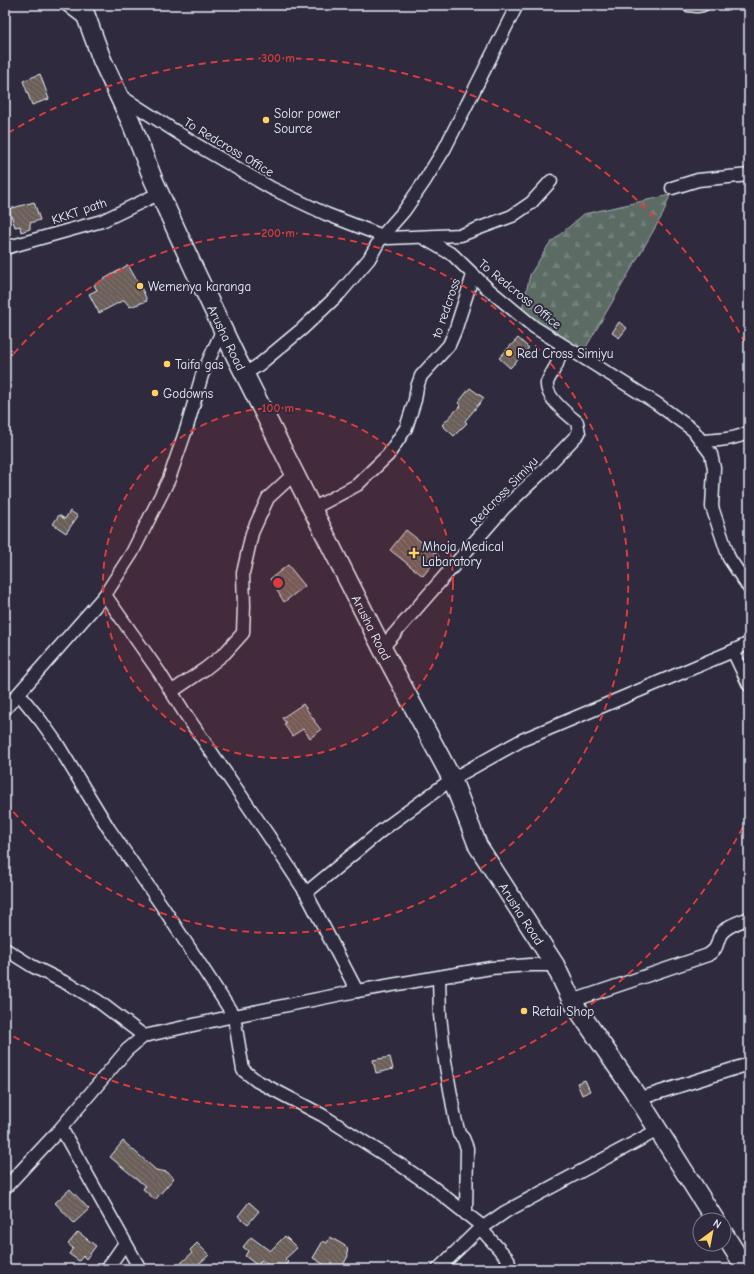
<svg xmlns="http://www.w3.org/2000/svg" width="754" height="1274" font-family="'Comic Neue',sans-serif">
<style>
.forest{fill:url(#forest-firs);stroke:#a2aeae}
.building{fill:url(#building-back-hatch);stroke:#e8f1f8}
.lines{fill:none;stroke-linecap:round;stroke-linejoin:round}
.street-casing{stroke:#e8f1f8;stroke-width:15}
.secondary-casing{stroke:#e8f1f8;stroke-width:21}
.street{stroke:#2f2a3d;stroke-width:12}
.secondary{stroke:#2f2a3d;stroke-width:18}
.ring{fill:none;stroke:#d83c3d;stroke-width:2;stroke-dasharray:7 5}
.poi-dot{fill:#ffd166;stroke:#2f2a3d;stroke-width:1.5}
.labels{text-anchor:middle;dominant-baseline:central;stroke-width:4;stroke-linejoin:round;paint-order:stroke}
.poi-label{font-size:13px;fill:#e8f1f8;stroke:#2f2a3d;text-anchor:start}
.street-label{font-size:13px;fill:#e8f1f8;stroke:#2f2a3d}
.centre{fill:#d83c3d;stroke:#2f2a3d;stroke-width:2}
.ring-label{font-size:12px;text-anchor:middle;font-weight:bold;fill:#d83c3d;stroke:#2f2a3d;stroke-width:4;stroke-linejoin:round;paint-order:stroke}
</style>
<defs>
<pattern id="forest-firs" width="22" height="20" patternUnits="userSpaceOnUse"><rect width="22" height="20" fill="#5b6c65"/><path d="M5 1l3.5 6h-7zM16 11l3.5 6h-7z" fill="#73817c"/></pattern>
<pattern id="building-back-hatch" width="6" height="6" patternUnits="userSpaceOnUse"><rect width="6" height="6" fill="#6c5e5a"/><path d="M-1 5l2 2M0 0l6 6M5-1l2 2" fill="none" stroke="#817672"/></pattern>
</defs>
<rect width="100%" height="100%" fill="#2f2a3d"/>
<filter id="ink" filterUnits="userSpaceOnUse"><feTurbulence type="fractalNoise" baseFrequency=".025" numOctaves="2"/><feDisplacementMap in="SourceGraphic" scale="8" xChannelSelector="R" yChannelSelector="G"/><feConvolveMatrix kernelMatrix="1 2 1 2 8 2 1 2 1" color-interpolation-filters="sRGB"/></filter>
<g filter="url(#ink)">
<path class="forest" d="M 670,195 L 663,214 L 581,356 L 522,309 L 530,275 L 549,244 L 584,214 Z"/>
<g class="building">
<path d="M 40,74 L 49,99 L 32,105 L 23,81 Z"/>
<path d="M 34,202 L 40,220 L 30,223 L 30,229 L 21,232 L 20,226 L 15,227 L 9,209 Z"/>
<path d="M 128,265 L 144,293 L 147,301 L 130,307 L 124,300 L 99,313 L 89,294 L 97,290 L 94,285 Z"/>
<path d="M 619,322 L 627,328 L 619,338 L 612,333 Z"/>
<path d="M 518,338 L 529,348 L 510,368 L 499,358 Z"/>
<path d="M 470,388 L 484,398 L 465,421 L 467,423 L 454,436 L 442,425 L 461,405 L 458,403 Z"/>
<path d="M 70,511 L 78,516 L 66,533 L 53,524 L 59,515 L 65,519 Z"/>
<path d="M 406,530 L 439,556 L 423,576 L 390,550 Z"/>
<path d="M 288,565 L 305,586 L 284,602 L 270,579 Z"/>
<path d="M 303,704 L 315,721 L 314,721 L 321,730 L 310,738 L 303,729 L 292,736 L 284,724 L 286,723 L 282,718 Z"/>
<path d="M 390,1057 L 393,1069 L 376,1073 L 373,1060 Z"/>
<path d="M 585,1080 L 590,1091 L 582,1095 L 577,1083 Z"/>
<path d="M 123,1141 L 156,1170 L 167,1172 L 174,1178 L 155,1200 L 143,1189 L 145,1186 L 110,1157 Z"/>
<path d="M 70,1189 L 89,1209 L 74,1223 L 55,1203 Z"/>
<path d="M 249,1202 L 259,1211 L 248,1224 L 238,1216 Z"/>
<path d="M 78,1232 L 96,1246 L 86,1259 L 83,1256 L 79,1261 L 69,1254 L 73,1248 L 68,1244 Z"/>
<path d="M 285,1236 L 297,1248 L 285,1259 L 288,1262 L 282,1269 L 278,1269 L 274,1266 L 272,1268 L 261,1260 L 258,1266 L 245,1256 L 248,1251 L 243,1247 L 251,1237 L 270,1251 Z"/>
<path d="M 330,1237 L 347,1247 L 348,1256 L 341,1269 L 333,1265 L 332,1269 L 313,1258 L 323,1241 L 327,1243 Z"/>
<path d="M 197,1243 L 209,1255 L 193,1269 L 187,1269 L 181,1263 L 192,1253 L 190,1250 Z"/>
</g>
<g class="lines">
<g class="street-casing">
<g id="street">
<path d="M 67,5 L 88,21"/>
<path d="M 688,5 L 697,6 L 703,5"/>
<path d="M 119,95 L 197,145 L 271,188 L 326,214 L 388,238 L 461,235 L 512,216 L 531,203 L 551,181"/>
<path d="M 672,188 L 698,180 L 749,175"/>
<path d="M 422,237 L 453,255 L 487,288 L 534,327 L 656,403 L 693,430 L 711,454 L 714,468 L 712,507 L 729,558 L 749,588"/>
<path d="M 5,248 L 102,221 L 160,193"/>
<path d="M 245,374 L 260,364 L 302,329 L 340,293 L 369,259 L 382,236 L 404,211 L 424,182 L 445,148 L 517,5"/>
<path d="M 701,441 C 718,440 734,440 749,432"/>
<path d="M 312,509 L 357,485 L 388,455 L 406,428 L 415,400 L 417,387 L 421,376 L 449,345 L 455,331 L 473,275"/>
<path d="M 105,595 L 159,672 L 184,712 L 268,835 L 306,893 L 357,991"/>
<path d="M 382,648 L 504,508 L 538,476 L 579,433 L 577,422 C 567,414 545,397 547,383 C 549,377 554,370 557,364 C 559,358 560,352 562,346"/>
<path d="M 733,651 L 749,685"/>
<path d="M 171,692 L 205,669 L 225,653 L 243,633 L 244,606 L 243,573 L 252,533 L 268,498 L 295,473"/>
<path d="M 19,694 L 41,721 L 56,742 L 109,829 L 164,909 L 234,1016 L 243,1070 L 257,1081 L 322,1115 L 399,1164 L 430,1185 L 483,1227"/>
<path d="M 5,709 L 105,595 L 132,553 L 169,479 L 187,427 L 202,375 L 223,329"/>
<path d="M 306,893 L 381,831 L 452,779 L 522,740 L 733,651 L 749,643"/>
<path d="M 5,949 L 32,966 L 76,988 L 98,1001 L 144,1036"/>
<path d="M 439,978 L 440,1015 L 445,1061 L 455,1118 L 459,1134 L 463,1138 L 467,1148 L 466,1214"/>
<path d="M 572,1001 L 708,955 C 720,947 715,944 721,934 C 727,925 740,922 749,918"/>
<path d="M 638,1099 L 749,1064"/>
<path d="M 61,1128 L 140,1269"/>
<path d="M 5,1188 L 61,1128 L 127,1050 L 144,1036 L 234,1016 L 357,991 L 491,968 L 530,965 L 555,965"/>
<path d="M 481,1229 L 508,1259 L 510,1269"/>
<path d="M 107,1269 L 125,1243"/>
<path d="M 438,1269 L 476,1232 L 505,1212 L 658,1130"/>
</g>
</g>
<g class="secondary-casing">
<g id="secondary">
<path id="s1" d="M 82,5 L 102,60 L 131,122 L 153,179 L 194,269 L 235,355 L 382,648 L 452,779 L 478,846 L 555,965 L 572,1001 L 631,1087 L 715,1220"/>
<path d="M 724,1234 L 746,1269"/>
</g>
</g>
<use href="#street" class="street"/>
<use href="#secondary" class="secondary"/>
</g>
</g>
<circle cx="278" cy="583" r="175" fill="#d83c3d" fill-opacity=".12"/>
<g class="ring">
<circle cx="278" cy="583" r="175"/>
<path d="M6 363A350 350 0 1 1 6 803"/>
<path d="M748 817A525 525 0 0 1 8 1033M8 133A525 525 0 0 1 748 349"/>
</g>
<g class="poi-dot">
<circle cx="266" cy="120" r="4"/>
<circle cx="140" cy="286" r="4"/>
<circle cx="509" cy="353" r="4"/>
<circle cx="167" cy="364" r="4"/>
<circle cx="155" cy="393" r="4"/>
<path d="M412 547h4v4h4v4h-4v4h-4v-4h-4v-4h4z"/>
<circle cx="524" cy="1011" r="4"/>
</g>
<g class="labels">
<g class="poi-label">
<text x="274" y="113">Solor power<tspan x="274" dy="15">Source</tspan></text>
<text x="148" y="286">Wemenya karanga</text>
<text x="517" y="353">Red Cross Simiyu</text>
<text x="175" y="364">Taifa gas</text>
<text x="163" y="393">Godowns</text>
<text x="422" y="546">Mhoja Medical<tspan x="422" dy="15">Labaratory</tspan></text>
<text x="532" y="1011">Retail Shop</text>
</g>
<g class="street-label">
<text transform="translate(229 147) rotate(31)">To Redcross Office</text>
<text transform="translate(79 211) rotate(-19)">KKKT path</text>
<text transform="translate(520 294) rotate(39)">To Redcross Office</text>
<text transform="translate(446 308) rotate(-71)">to redcross</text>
<text stroke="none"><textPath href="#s1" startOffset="363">Arusha Road</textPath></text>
<text transform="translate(504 491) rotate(-46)">Redcross Simiyu</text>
<text stroke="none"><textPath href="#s1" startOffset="687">Arusha Road</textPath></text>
<text stroke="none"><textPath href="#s1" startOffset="1011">Arusha Road</textPath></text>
</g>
</g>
<circle cx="278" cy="583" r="6" class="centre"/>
<g class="ring-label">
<text x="278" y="62">300 m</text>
<text x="278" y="237">200 m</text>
<text x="278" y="412">100 m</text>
</g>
<rect width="754" height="1274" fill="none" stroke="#2f2a3d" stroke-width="20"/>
<rect x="10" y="10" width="734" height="1254" fill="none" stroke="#e8f1f8" stroke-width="1.5" filter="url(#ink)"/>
<g transform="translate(712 1232) rotate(32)"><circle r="19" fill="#2f2a3d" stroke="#797a88"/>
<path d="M0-3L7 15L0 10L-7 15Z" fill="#ffd166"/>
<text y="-6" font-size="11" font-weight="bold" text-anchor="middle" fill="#e8f1f8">N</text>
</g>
</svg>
